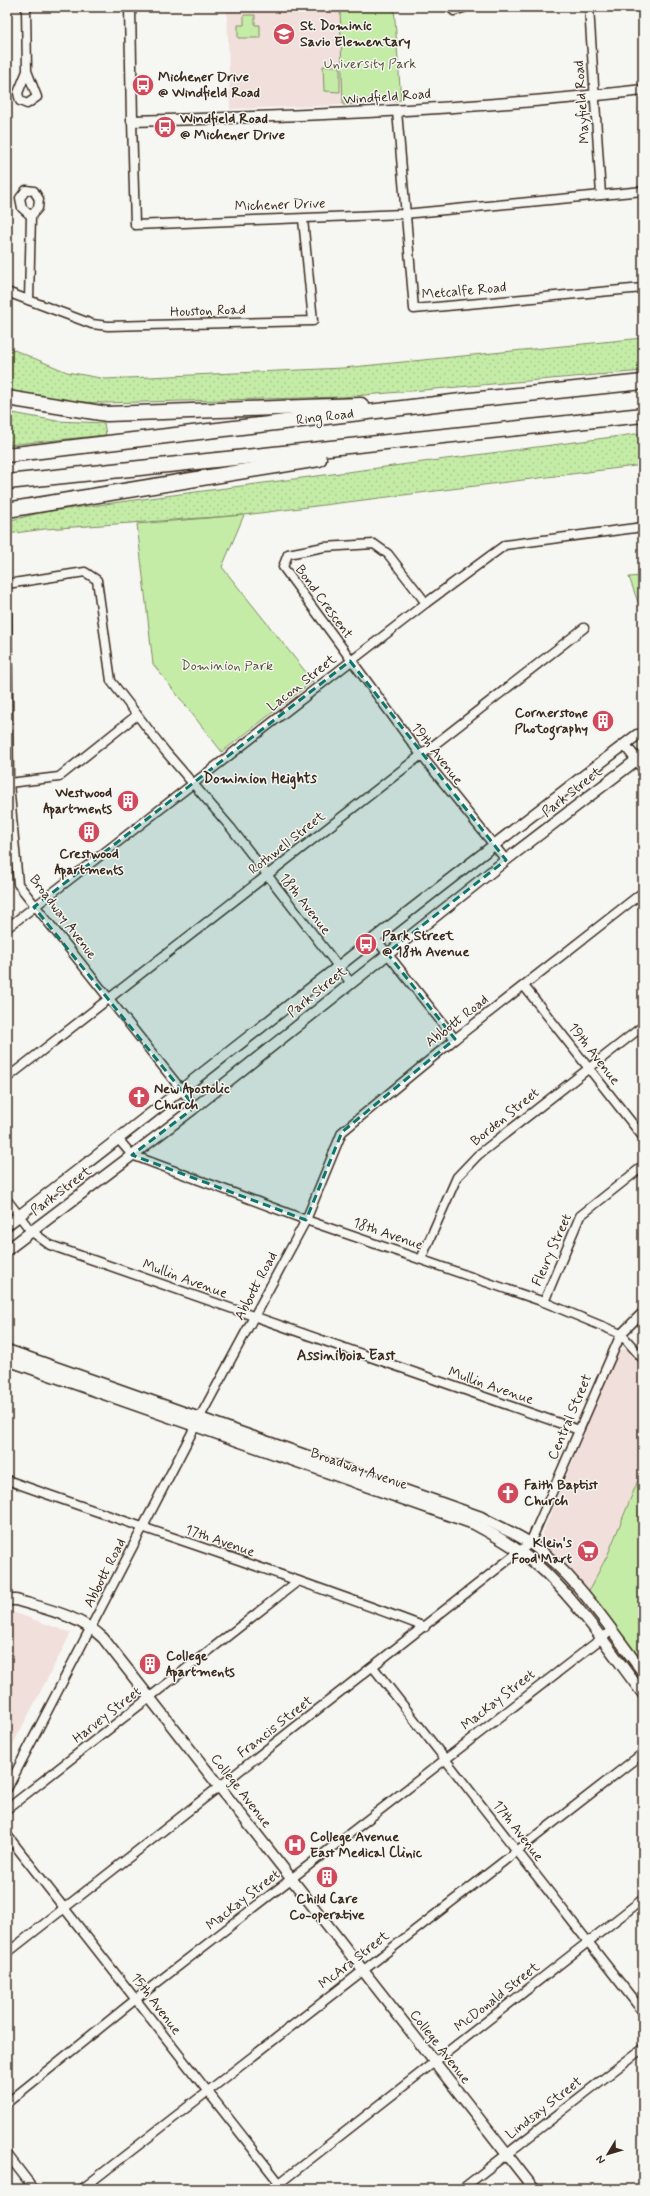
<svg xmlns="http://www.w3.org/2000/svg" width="650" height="2196" font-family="Mynerve,sans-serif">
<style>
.built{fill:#f1dfdc}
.grass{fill:url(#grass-dots);stroke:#808b62}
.park{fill:#c4eca7;stroke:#808b62}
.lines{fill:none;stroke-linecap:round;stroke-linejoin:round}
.minor-casing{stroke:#3b2a1e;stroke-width:11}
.tertiary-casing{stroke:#3b2a1e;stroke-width:13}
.motorway-casing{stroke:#3b2a1e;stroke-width:17}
.minor{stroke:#f6f6f2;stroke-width:8}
.tertiary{stroke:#f6f6f2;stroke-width:10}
.motorway{stroke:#f6f6f2;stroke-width:14}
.marked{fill:#0f766e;fill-opacity:0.2;stroke:#0f766e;stroke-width:3;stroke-dasharray:8 5;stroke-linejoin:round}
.labels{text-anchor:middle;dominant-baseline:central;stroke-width:3;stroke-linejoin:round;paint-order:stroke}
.poi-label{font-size:14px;font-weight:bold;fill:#3b2a1e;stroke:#f6f6f2;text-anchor:start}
.park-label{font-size:14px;fill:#565139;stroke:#f6f6f2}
.street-label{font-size:14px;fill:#3b2a1e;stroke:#f6f6f2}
.neighbourhood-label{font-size:15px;font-weight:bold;fill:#3b2a1e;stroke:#f6f6f2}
</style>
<defs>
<pattern id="grass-dots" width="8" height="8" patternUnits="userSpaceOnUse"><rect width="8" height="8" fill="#c4eca7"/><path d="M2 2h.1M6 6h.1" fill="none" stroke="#a9cb8f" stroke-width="1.8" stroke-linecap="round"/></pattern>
</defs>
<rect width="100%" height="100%" fill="#f6f6f2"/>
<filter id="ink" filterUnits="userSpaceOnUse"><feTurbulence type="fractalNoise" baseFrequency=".025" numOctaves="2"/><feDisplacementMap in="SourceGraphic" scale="8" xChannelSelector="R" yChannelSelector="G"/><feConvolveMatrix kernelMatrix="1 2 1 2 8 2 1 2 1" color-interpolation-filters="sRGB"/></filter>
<g filter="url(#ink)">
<g class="built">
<path d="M 227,7 L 340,7 L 343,105 L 230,109 Z"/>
<path d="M 623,1349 L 628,1350 L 643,1368 L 643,1468 L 608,1554 L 587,1594 L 545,1551 L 541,1544 L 541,1537 L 616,1356 Z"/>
<path d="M 7,1610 L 71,1633 L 7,1756 Z"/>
</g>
<g class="grass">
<path d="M 643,338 L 643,371 L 342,397 L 104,403 L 55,401 L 7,392 L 7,347 L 67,372 L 106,379 L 343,368 Z"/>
<path d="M 7,412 L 57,421 L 104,423 L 106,435 L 7,445 Z"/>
<path d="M 643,433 L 643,465 L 244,515 L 45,529 L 7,534 L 7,521 L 44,512 Z"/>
</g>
<g class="park">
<path d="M 340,7 L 394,7 L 401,100 L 343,105 Z"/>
<path d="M 244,15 L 255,15 L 255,25 L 260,25 L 260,38 L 238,38 L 238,25 L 244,25 Z"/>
<path d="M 323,66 L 340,66 L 340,92 L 324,91 Z"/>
<path d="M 244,515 L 222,567 L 313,681 L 222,752 L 153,664 L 137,524 Z"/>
<path d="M 643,576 L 643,616 L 629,577 Z"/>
<path d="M 643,1468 L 643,1667 L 587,1594 L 608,1554 Z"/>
</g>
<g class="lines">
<g class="minor-casing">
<g id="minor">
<path d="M 26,7 L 27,71 L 37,97 L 27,104 L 20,101 L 18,93 L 27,71"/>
<path d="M 450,7 L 454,11 L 466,7"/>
<path d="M 589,7 L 601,195"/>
<path d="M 397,111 L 414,309 L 643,288"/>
<path d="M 132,121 L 135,225 L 404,214 L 643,191"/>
<path d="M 7,292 L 92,324 L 108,326 L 313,321 L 303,219"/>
<path d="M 29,300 L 31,216 L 38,208 L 39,199 L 34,191 L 26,190 L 20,198 L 22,208 L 31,216"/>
<path d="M 7,584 L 85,572 L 97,580 L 111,681 L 165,751 L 231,828 L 351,983"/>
<path d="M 426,603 L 388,554 L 374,544 L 324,547 L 288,554 L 283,567 L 421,755 L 506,860"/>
<path d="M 7,611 L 9,783 L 18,884 L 195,1107"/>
<path d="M 9,783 L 59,777 L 137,715"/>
<path d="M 7,928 L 426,603 L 505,545 L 643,527"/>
<path d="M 375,938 L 455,1039"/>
<path d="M 524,986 L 643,1137"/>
<path d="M 7,1078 L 584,628"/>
<path d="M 119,1140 L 132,1155 L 306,1220 L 544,1302 L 621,1334 L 643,1359"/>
<path d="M 7,1200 L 31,1231 L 50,1245 L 579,1430"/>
<path d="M 421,1259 L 457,1177 L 478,1155 L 643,1026"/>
<path d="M 544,1302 L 580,1216 L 643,1166"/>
<path d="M 7,1480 C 146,1530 287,1574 425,1627"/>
<path d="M 373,1667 L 643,2012"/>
<path d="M 7,1789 L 200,1417 L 306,1220 L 342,1132 L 455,1039 L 643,892"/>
<path d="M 7,1809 L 298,1581"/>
<path d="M 7,1835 L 284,2189"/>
<path d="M 7,1953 L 530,1543 L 621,1334 L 643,1312"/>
<path d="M 7,2103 L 136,1999 L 611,1631"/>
<path d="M 7,2154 L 34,2189"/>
<path d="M 82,2189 L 643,1753"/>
<path d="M 272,2189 L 643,1899"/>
<path d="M 462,2189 L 643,2048"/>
</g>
</g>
<g class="tertiary-casing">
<g id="tertiary">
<path d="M 130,7 L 132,121 C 302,116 473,110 643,90"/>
<path d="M 625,745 L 643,768"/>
<path d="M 7,1225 C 218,1063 425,896 637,735 L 643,736"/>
<path d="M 7,1250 L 193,1109 L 506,860 L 643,755"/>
<path d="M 7,1350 L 481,1517 C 497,1526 515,1533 530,1543 C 577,1575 609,1628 643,1672"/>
<path d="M 7,1360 L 474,1524 C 500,1538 524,1552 545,1572 C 582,1608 612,1653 643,1694"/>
<path d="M 7,1600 L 16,1600 C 46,1609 80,1616 103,1638 L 534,2189"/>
</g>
</g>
<g class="motorway-casing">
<g id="motorway">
<path d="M 7,398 L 107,414 L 361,405"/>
<path d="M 7,455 L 461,401 L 643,382"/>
<path d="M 7,482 L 643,415"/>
<path d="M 7,510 L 319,459"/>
</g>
</g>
<use href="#minor" class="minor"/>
<use href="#tertiary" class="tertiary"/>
<use href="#motorway" class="motorway"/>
</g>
</g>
<path class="marked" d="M 350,661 L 506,860 L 387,953 L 455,1039 L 342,1132 L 306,1220 L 132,1155 L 195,1107 L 34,907 Z"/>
<defs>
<g id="school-disc" transform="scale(1.15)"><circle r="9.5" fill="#d1495b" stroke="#f6f6f2"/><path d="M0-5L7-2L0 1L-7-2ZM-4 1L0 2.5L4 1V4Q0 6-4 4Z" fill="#fff"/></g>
<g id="bus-disc" transform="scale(1.15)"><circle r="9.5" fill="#d1495b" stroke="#f6f6f2"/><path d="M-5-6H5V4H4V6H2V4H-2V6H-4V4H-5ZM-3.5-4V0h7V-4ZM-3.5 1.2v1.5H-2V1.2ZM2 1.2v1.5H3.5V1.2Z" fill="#fff"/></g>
<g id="building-disc" transform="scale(1.15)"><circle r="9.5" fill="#d1495b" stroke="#f6f6f2"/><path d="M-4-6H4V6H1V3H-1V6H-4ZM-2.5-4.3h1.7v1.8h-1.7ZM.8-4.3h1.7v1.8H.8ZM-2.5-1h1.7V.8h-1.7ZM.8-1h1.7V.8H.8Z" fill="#fff"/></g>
<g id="church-disc" transform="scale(1.15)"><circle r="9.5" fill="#d1495b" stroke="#f6f6f2"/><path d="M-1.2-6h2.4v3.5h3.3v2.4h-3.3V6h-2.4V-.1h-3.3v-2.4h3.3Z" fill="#fff"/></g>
<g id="supermarket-disc" transform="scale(1.15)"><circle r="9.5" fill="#d1495b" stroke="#f6f6f2"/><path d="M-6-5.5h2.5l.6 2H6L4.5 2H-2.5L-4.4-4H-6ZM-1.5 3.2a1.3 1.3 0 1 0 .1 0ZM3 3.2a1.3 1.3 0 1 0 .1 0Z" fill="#fff"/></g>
<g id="hospital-disc" transform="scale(1.15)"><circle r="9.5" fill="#d1495b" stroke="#f6f6f2"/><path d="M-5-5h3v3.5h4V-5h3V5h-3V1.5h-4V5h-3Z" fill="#fff"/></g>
</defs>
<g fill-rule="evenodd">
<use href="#school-disc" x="284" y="34"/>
<use href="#bus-disc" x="143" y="85"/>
<use href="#bus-disc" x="165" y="127"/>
<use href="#building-disc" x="603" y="721"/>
<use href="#building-disc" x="128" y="801"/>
<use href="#building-disc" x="89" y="832"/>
<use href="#bus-disc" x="366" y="944"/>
<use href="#church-disc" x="139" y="1097"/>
<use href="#church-disc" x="508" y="1493"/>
<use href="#supermarket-disc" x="588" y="1551"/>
<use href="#building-disc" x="150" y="1664"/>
<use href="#hospital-disc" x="295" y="1845"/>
<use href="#building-disc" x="327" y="1877"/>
</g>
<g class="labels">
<g class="poi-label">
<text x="300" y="26">St. Dominic<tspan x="300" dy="16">Savio Elementary</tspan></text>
<text x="158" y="77">Michener Drive<tspan x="158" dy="16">@ Windfield Road</tspan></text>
<text x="180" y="119">Windfield Road<tspan x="180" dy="16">@ Michener Drive</tspan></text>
<text x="588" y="713" text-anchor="end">Cornerstone<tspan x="588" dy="16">Photography</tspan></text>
<text x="112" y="793" text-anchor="end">Westwood<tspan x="112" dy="16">Apartments</tspan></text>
<text x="89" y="854" text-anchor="middle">Crestwood<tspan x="89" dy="16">Apartments</tspan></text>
<text x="382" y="936">Park Street<tspan x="382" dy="16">@ 18th Avenue</tspan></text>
<text x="154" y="1089">New Apostolic<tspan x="154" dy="16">Church</tspan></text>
<text x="524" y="1485">Faith Baptist<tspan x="524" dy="16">Church</tspan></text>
<text x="572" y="1543" text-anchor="end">Klein's<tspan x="572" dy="16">Food Mart</tspan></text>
<text x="166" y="1656">College<tspan x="166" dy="16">Apartments</tspan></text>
<text x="310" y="1837">College Avenue<tspan x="310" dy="16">East Medical Clinic</tspan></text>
<text x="327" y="1899" text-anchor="middle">Child Care<tspan x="327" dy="16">Co-operative</tspan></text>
</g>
<g class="park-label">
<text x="370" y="64">University Park</text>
<text x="227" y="666">Dominion Park</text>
</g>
<g class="street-label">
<text transform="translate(387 97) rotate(-4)">Windfield Road</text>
<text transform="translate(582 102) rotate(-94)">Mayfield Road</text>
<text transform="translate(280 205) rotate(-2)">Michener Drive</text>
<text transform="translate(464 291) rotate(-5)">Metcalfe Road</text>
<text transform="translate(208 311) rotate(-2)">Houston Road</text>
<text transform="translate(325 417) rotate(-7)">Ring Road</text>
<text transform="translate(324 602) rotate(54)">Bond Crescent</text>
<text transform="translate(302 683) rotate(-38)">Lacon Street</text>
<text transform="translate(437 754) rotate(52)">19th Avenue</text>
<text transform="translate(572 792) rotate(-38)">Park Street</text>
<text transform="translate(287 843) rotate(-38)">Rothwell Street</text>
<text transform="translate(305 904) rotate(52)">18th Avenue</text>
<text transform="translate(63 917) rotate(53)">Broadway Avenue</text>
<text transform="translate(317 992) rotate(-39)">Park Street</text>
<text transform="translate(457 1021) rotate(-38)">Abbott Road</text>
<text transform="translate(594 1054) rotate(52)">19th Avenue</text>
<text transform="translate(505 1117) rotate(-39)">Borden Street</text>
<text transform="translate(61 1191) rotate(-37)">Park Street</text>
<text transform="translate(388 1234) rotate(19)">18th Avenue</text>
<text transform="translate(552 1250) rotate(-66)">Fleury Street</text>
<text transform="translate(185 1279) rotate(20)">Mullin Avenue</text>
<text transform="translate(256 1286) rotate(-62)">Abbott Road</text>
<text transform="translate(491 1386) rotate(19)">Mullin Avenue</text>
<text transform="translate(570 1417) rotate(-67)">Central Street</text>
<text transform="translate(359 1469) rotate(19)">Broadway Avenue</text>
<text transform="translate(220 1541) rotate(19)">17th Avenue</text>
<text transform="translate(105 1573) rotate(-63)">Abbott Road</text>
<text transform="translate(498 1700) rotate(-38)">MacKay Street</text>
<text transform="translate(107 1715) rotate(-38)">Harvey Street</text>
<text transform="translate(275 1727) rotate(-38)">Francis Street</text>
<text transform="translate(241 1791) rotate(52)">College Avenue</text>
<text transform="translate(518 1831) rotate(52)">17th Avenue</text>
<text transform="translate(243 1900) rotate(-38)">MacKay Street</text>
<text transform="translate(354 1960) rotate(-38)">McAra Street</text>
<text transform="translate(497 1997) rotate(-38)">McDonald Street</text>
<text transform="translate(156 2004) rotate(53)">15th Avenue</text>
<text transform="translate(440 2047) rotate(52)">College Avenue</text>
<text transform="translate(544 2108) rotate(-38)">Lindsay Street</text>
</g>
<g class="neighbourhood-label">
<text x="260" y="779">Dominion Heights</text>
<text x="346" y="1356">Assiniboia East</text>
</g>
</g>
<rect width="650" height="2196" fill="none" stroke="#f6f6f2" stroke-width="24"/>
<rect x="12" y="12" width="626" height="2172" fill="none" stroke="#3b2a1e" stroke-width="1.5" filter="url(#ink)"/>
<g transform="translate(608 2154) rotate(232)" stroke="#f6f6f2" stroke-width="3" paint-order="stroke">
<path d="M0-3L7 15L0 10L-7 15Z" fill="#3b2a1e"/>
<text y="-6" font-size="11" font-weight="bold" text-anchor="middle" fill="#3b2a1e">N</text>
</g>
</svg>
